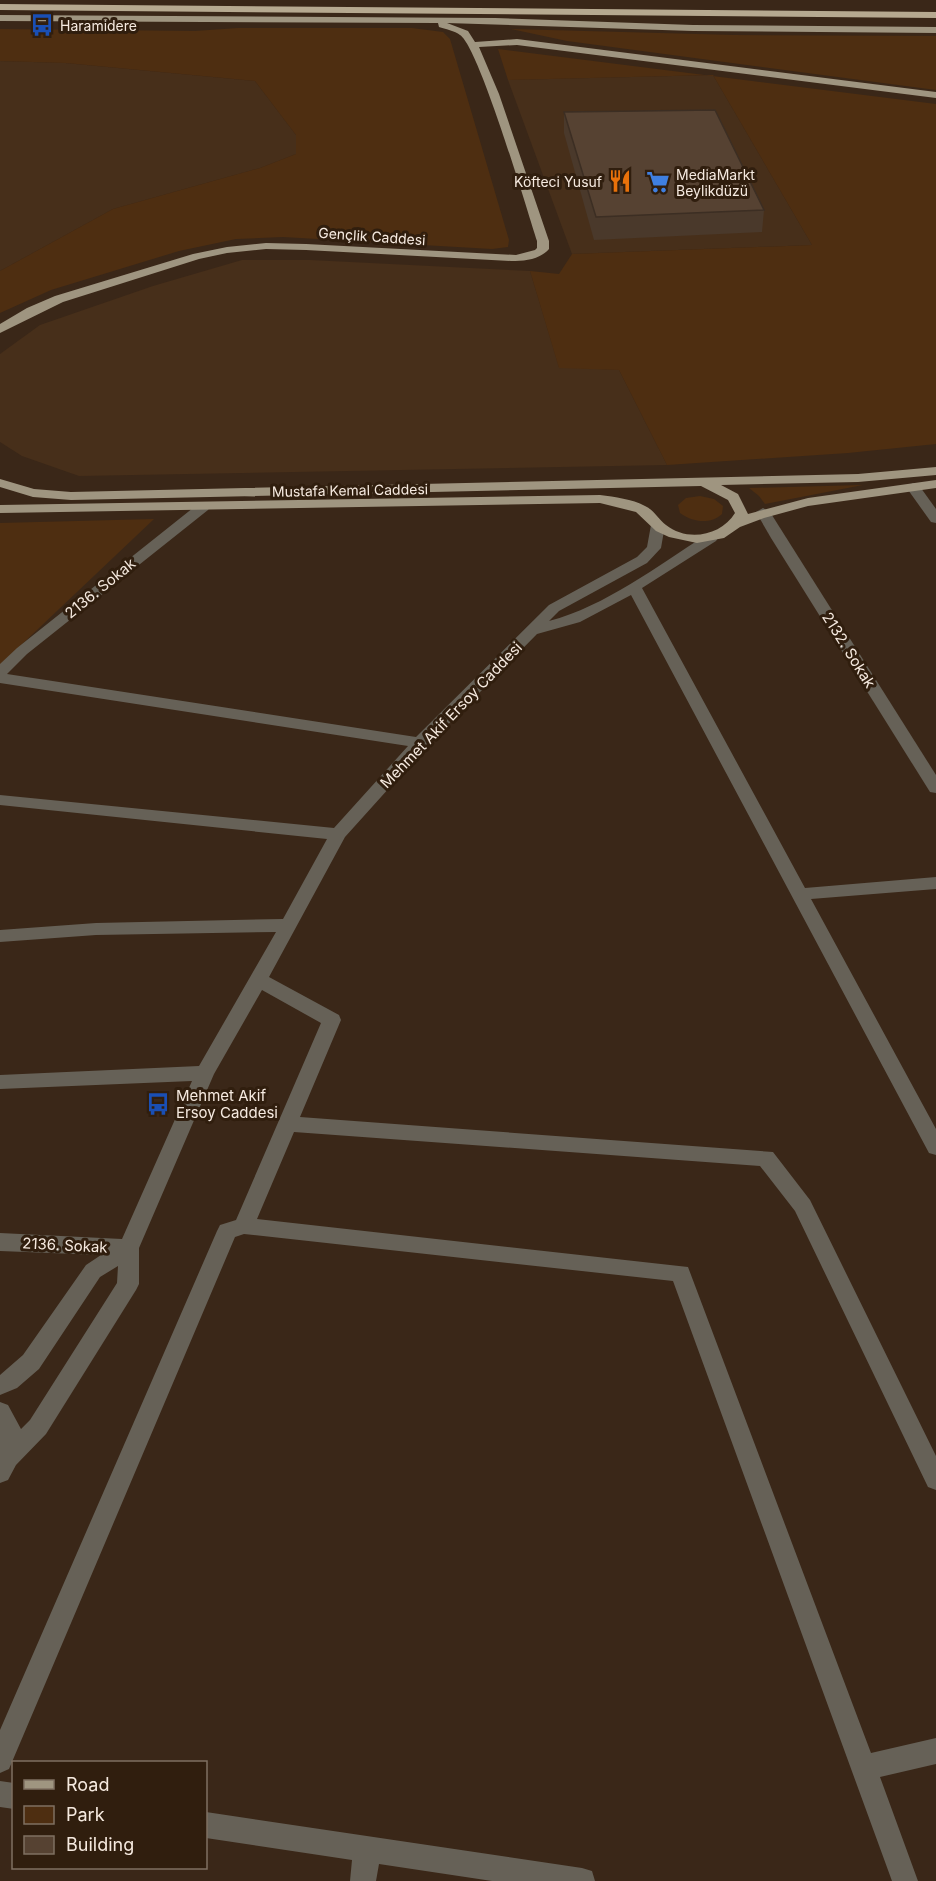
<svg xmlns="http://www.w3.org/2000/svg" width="936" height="1881" font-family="Inter,sans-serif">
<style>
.built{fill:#472f1a}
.green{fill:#4e2e11}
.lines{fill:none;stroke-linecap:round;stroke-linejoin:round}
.minor{fill:#666157;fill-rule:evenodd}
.major{fill:#9f9580;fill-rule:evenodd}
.highway{fill:#b6a990;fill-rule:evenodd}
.wall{fill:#4a392b}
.building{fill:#564232;stroke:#3c2e23;stroke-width:1.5}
.labels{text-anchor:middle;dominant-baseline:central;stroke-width:6;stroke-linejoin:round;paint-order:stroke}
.far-poi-label{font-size:14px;fill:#f6eae0;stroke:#301e0e;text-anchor:start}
.far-street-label{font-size:14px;fill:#f6eae0;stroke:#301e0e}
.street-label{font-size:15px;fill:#f6eae0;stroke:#301e0e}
.poi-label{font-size:15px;fill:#f6eae0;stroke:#301e0e;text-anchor:start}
</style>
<rect width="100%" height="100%" fill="#3a2718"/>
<g class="built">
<path d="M 0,61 L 66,63 L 255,81 L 296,135 L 296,154 L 260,168 L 113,209 L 0,271 Z"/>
<path d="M 713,75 L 812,245 L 572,254 L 508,80 Z"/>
<path d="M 242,260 L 310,260 L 530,271 L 559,367 L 619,370 L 667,465 L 79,476 L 22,456 L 0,442 L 0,354 L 40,325 L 153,286 Z"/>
</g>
<g class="green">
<path d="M 238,28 L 412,28 L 443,32 L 450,39 L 509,240 L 508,247 L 492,249 L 283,237 L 236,239 L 179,251 L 51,290 L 0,313 L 0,271 L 113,209 L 260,168 L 296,154 L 296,135 L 255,81 L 66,63 L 0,61 L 0,29 L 195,31 Z"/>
<path d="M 511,29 L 734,35 L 936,36 L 936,90 L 567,41 Z"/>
<path d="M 498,49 L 936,104 L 936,444 L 848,453 L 667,465 L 619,370 L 559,368 L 530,271 L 559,274 L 572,254 L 812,245 L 713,75 L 508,80 Z"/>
<path d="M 863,485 L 765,504 L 759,496 L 749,488 Z"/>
<path d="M 700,496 L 714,499 L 723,506 L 722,514 C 710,525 692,522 680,513 L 678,505 L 686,498 Z"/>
<path d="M 154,519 L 0,665 L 0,523 Z"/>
</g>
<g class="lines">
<g class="minor">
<path d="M 913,483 L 918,484 L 936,509 L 936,523 L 931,522 L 906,487 Z"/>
<path d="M 203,503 L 208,504 L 210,507 L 208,510 L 27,654 L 7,674 L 416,737 L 549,605 L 637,557 L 647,547 L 651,525 L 658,521 L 665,525 L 661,548 L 647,563 L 559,611 L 549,621 C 606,606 657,566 706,535 L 716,535 L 718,538 L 716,541 L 642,588 L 805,888 L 936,877 L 936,889 L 811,899 L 936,1129 L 936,1155 L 929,1153 L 631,595 L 580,622 L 537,634 L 426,747 L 345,837 L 269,977 L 339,1015 L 341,1020 L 300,1117 L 773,1152 L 810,1200 L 936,1456 L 936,1490 L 928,1487 L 795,1211 L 760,1166 L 294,1132 L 257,1219 L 688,1267 L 871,1753 L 936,1738 L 936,1764 L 880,1777 L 918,1881 L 892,1881 L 673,1281 L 244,1234 L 235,1237 L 9,1769 L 0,1773 L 0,1730 L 217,1231 L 220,1225 L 236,1220 L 321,1023 L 262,990 L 214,1074 L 139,1248 L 139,1284 L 136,1290 L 46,1434 L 16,1465 L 8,1480 L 0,1483 L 0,1402 L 8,1405 L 21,1429 L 30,1420 L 117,1283 L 118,1266 L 100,1277 L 39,1369 L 17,1388 L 0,1395 L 0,1375 L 23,1355 L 86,1265 L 101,1255 L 0,1251 L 0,1233 L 122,1239 L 192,1081 L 0,1089 L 0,1075 L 199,1066 L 276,932 L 96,935 L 0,942 L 0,930 L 96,923 L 283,919 L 327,839 L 0,805 L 0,795 L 334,828 L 408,746 L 0,683 L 0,664 L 17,648 L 198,504 Z"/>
<path d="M 763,508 L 770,512 L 936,775 L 936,793 L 930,792 L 771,538 L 756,512 Z"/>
<path d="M 0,1781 L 14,1783 L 14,1809 L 0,1807 Z"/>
<path d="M 206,1812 L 582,1868 L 592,1871 L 595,1881 L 492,1881 L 379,1864 L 376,1881 L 350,1881 L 352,1860 L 206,1838 Z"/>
</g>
<g class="major">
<path d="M 0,15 L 495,18 L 693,25 L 936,27 L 936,33 L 693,31 L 447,23 L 468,31 L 475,42 L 517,39 L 936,92 L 936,98 L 517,45 L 479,47 L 499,94 L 549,241 L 549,249 C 539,260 525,261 511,261 L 306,250 L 266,249 L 227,253 L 199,259 L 63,302 L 0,333 L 0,324 L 27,308 L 55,296 L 193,254 L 227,247 L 266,243 L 306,244 L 516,255 L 535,250 L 537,248 L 537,241 C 527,210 479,47 460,35 C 455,31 445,29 439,27 L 438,23 L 0,21 Z"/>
<path d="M 936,467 L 936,475 L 858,482 L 721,485 L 738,494 L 748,514 L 808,498 L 936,480 L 936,488 L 808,506 L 764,518 L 740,527 L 724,538 L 697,543 L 669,537 L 656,531 L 636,512 L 600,503 L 0,513 L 0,505 L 600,495 C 615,497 632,499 645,506 C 654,510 658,519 666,525 C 687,542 721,536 735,513 L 728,500 L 701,486 L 71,500 L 33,497 L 0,487 L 0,479 L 34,489 L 71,492 L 858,474 Z"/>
</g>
<path class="highway" d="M 0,4 L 936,12 L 936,18 L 0,10 Z"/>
</g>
<path class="wall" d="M 564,112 L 764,210 L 762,232 L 594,240 L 564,133 Z"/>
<path class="building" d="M 715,110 L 764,210 L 596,217 L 564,112 Z"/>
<defs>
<g id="bus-bare" transform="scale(1.8)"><path d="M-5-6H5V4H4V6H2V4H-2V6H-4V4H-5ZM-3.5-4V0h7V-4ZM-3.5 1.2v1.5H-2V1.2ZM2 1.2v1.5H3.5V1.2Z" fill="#1a4fb4" stroke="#301e0e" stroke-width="2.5" paint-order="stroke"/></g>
<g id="restaurant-bare" transform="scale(1.8)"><path d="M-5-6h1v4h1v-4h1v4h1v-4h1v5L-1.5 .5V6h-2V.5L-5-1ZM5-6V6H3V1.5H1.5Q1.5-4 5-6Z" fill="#e8710a" stroke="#301e0e" stroke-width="2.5" paint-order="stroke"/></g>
<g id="supermarket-bare" transform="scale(1.8)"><path d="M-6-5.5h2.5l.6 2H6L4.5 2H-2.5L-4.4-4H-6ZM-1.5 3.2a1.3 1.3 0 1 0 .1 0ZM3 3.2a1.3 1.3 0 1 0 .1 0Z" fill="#3f7fe0" stroke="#301e0e" stroke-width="2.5" paint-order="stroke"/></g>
</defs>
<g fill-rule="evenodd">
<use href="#bus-bare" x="42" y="25"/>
<use href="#restaurant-bare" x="620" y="181"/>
<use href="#supermarket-bare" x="658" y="182"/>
<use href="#bus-bare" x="158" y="1104"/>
</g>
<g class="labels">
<g class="far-poi-label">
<text x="60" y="25">Haramidere</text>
<text x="676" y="174">MediaMarkt<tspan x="676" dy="16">Beylikdüzü</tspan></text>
<text x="602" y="181" text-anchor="end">Köfteci Yusuf</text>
</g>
<g class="far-street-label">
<text transform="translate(372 236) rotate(4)">Gençlik Caddesi</text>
<text transform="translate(350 490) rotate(-1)">Mustafa Kemal Caddesi</text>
</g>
<g class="street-label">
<text transform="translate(100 588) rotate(-39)">2136. Sokak</text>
<text transform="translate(849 650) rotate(58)">2132. Sokak</text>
<text transform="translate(451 715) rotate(-46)">Mehmet Akif Ersoy Caddesi</text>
<text transform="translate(65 1245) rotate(3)">2136. Sokak</text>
</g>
<g class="poi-label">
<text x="176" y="1095">Mehmet Akif<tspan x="176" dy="17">Ersoy Caddesi</tspan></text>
</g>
</g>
<rect x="12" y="1761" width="195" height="108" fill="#301e0e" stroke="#7f7062" stroke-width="1.5"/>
<rect x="24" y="1780" width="30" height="9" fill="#9f9580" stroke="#7f7062" stroke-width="1.5"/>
<text x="66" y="1791" font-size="18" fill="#f6eae0">Road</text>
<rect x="24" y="1806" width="30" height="18" fill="#4e2e11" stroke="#7f7062" stroke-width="1.5"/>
<text x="66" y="1821" font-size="18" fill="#f6eae0">Park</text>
<rect x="24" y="1836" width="30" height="18" fill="#564232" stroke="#7f7062" stroke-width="1.5"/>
<text x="66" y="1851" font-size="18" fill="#f6eae0">Building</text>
</svg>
